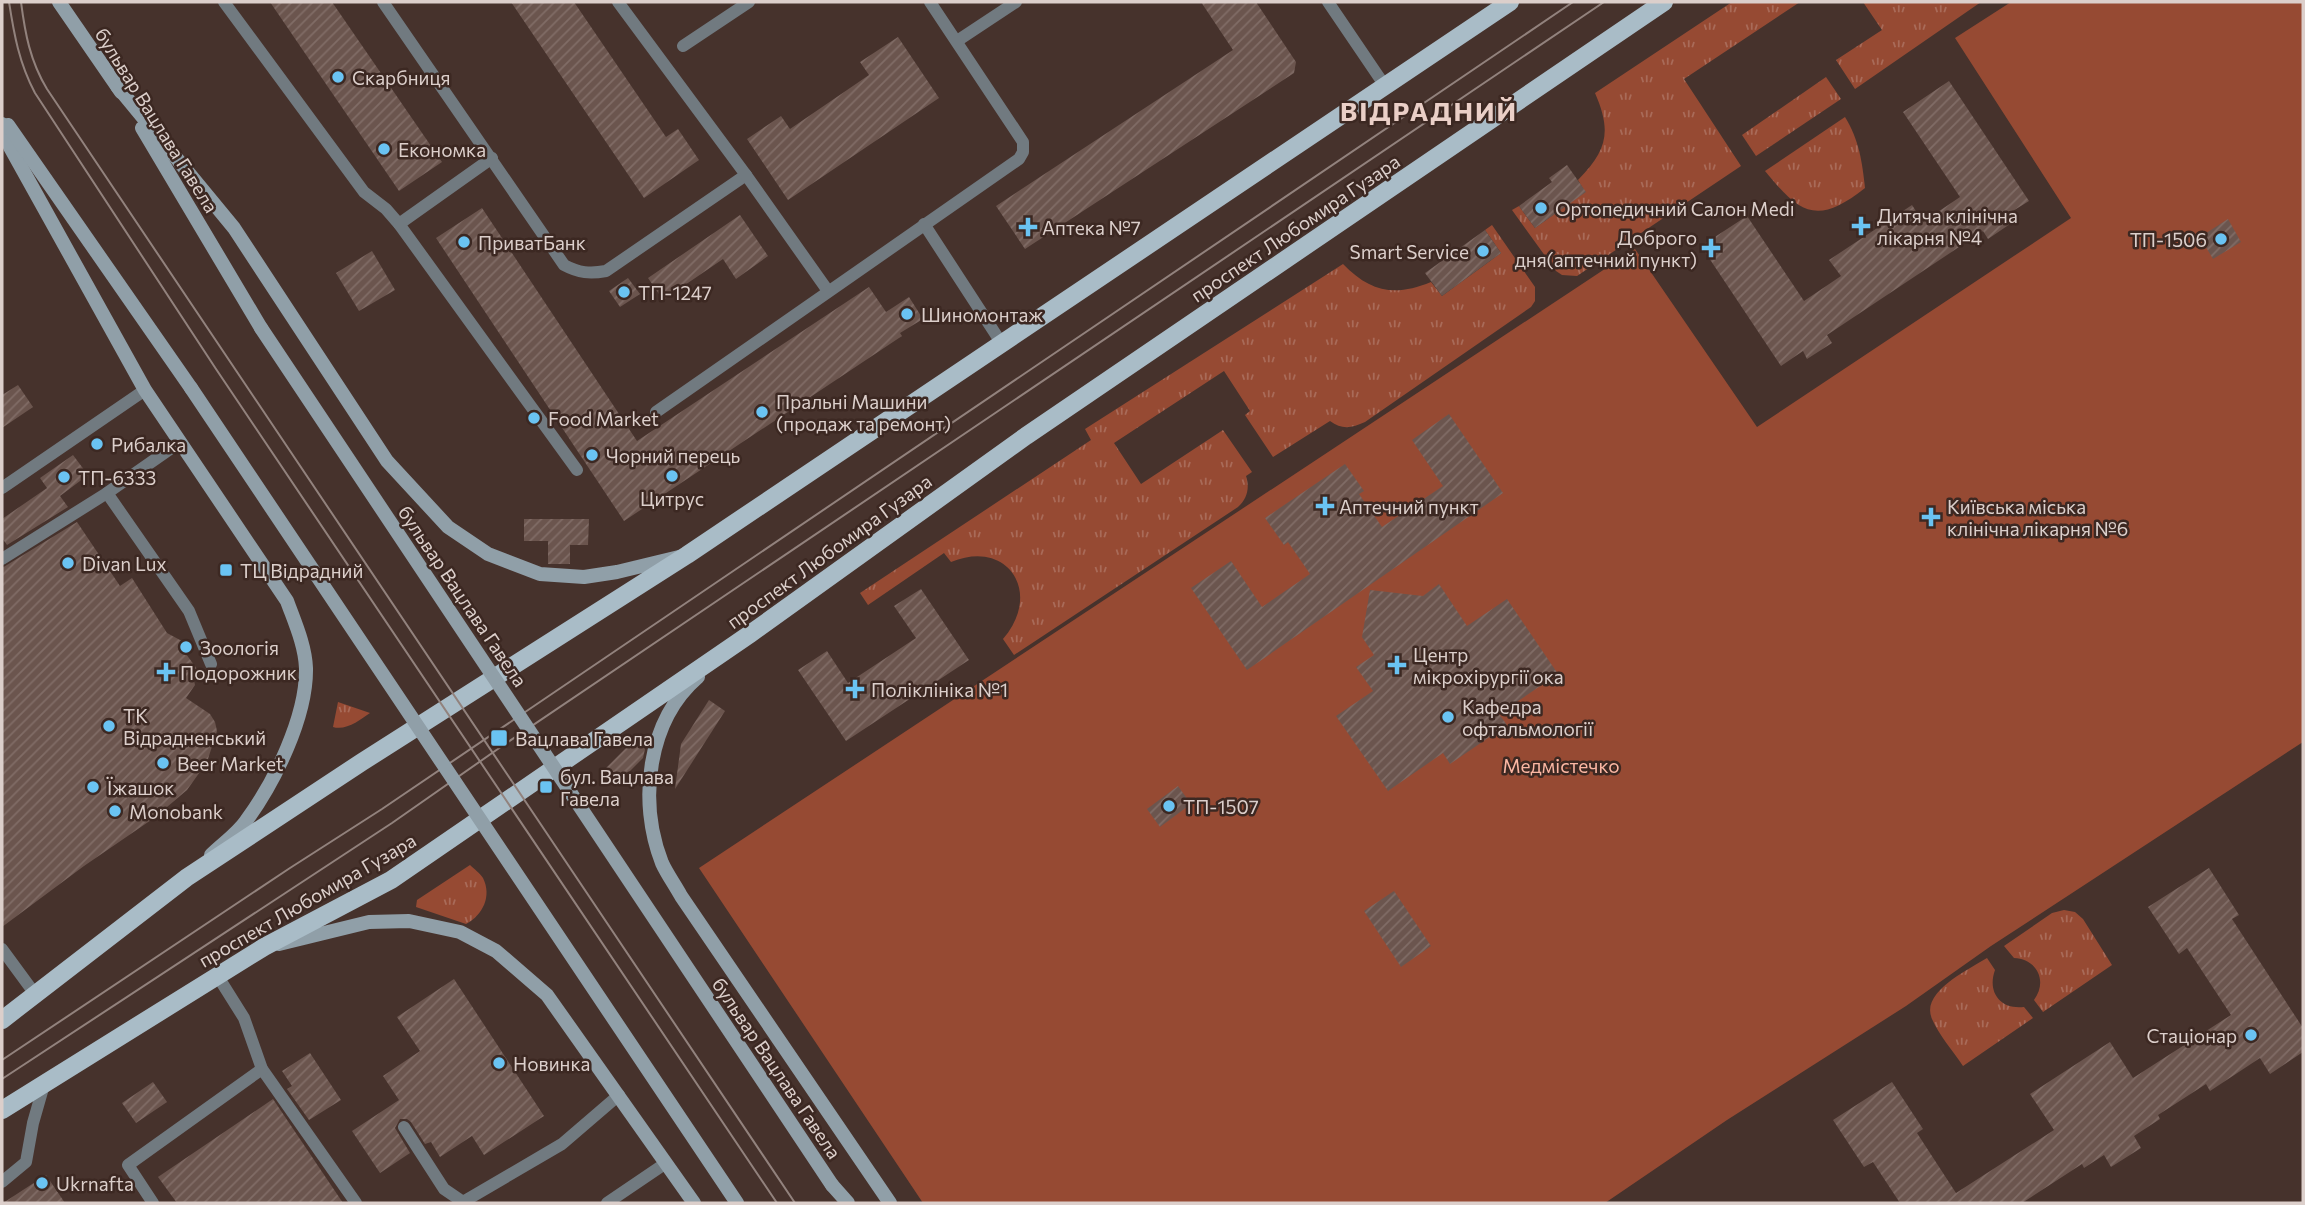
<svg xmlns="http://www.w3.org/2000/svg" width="2305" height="1205" font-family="Commissioner,sans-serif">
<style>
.grass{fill:url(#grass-tufts)}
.park{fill:#964a33}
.building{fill:url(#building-hatch)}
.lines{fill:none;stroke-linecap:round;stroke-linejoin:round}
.lane{stroke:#717a80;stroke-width:12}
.secondary{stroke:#909fa8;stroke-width:14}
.primary{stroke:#a9bcc7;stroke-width:18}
.tram{stroke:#92827d;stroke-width:2}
.secondary-bridge{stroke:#909fa8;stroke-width:14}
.poi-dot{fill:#6ac3f2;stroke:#3c2822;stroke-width:2.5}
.labels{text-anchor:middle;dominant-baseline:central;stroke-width:5;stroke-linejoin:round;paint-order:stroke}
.poi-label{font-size:19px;fill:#dccfcb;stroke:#3c2822;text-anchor:start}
.street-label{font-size:19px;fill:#dccfcb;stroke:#3c2822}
.park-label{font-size:19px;fill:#fcb7a3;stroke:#3c2822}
.district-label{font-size:26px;font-weight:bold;letter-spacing:2px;fill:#eacfc7;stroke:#3c2822}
</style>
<defs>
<pattern id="grass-tufts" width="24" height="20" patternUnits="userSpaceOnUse" patternTransform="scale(1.75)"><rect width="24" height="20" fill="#964a33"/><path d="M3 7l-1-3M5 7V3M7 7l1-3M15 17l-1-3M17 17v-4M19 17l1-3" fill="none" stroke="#a96b59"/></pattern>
<pattern id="building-hatch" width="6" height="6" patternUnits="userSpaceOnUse" patternTransform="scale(1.75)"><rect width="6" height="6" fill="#6b554e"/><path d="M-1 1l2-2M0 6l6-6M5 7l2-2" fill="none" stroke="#806c66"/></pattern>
</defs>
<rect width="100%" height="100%" fill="#46322c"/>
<g class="grass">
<path d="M 1732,2 L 1800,2 L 1684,79 L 1741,166 L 1577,276 L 1562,275 L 1556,271 L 1512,210 L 1519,206 L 1535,228 L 1585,192 L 1578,180 C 1607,150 1612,132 1595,93 Z"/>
<path d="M 1863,2 L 1981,2 L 1855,89 L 1836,60 L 1882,30 Z"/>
<path d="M 1826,77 L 1841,99 L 1756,156 L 1742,135 Z"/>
<path d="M 1845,117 C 1859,140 1862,161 1865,188 C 1817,226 1800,214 1765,171 Z"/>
<path d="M 1492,225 L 1535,287 L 1535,301 L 1531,307 L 1365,422 C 1352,428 1342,430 1330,421 L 1273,457 L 1245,415 L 1250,411 L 1224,371 L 1114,443 L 1141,484 L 1223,430 L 1252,472 L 1246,476 C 1250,488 1247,499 1238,507 L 1014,655 L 1003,639 C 1043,593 1008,538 951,562 L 944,553 L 868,605 L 860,593 L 1091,440 L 1085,429 L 1343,264 C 1370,292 1395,297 1431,282 L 1442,296 L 1501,253 L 1485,230 Z"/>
<path d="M 338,702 L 370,713 C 360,720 346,731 333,727 Z"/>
<path d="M 470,865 C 474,869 480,873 483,878 C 492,896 483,915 466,924 L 416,907 L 417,900 Z"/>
<path d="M 2064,910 L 2075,912 L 2083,919 L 2112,965 L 2043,1012 L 2034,1000 C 2048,981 2037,959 2014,958 L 2004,946 L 2052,913 Z"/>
<path d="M 1987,958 L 1995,970 C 1987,992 2000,1010 2024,1007 L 2033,1018 L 1963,1066 C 1953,1051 1939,1035 1932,1019 C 1920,992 1968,970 1987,958 Z"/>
</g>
<path class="park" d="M 2011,2 L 2303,2 L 2303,742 L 1991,946 L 1906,1006 L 1727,1120 L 1605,1203 L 923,1203 L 699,868 L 1635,249 L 1757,427 L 2071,218 L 1955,38 Z"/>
<g class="building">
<path d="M 270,2 L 332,2 L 442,162 L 399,191 Z"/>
<path d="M 511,2 L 574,2 L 666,137 L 678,129 L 699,160 L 644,198 Z"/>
<path d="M 1201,2 L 1256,2 L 1296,62 L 1294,73 L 1025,249 L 996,206 L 1233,50 Z"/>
<path d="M 898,37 L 939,98 L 788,200 L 747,139 L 781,116 L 790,129 L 869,75 L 860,62 Z"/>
<path d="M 1949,81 L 2029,201 L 2008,214 L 2013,222 L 1988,239 L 1983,231 L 1827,335 L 1832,343 L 1807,359 L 1803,351 L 1781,366 L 1701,246 L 1747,216 L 1804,301 L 1841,276 L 1829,260 L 1912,205 L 1923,222 L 1960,197 L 1903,112 Z"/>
<path d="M 1567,165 L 1586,192 L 1535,228 L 1519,206 L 1552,182 L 1549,178 Z"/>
<path d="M 482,208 L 637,441 L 869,287 L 886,312 L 909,297 L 923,319 L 900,333 L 902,336 L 624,521 L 436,238 Z"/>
<path d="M 740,215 L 768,256 L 736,279 L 723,259 L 663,300 L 648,278 Z"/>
<path d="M 2228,219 L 2241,242 L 2213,259 L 2200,237 Z"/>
<path d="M 1485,230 L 1501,253 L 1442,296 L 1425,273 Z"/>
<path d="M 372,251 L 395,290 L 359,311 L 336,273 Z"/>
<path d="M 628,278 L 640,294 L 620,307 L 609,291 Z"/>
<path d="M 18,385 L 33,407 L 2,428 L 2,395 Z"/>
<path d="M 1449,414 L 1503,493 L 1247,670 L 1191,588 L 1231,561 L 1262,607 L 1310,574 L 1288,542 L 1284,545 L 1265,518 L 1345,464 L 1364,491 L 1359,494 L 1382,527 L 1443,486 L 1412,440 Z"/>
<path d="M 73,455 L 88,475 L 60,496 L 68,507 L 7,545 L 2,538 L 2,519 L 47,488 L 40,478 Z"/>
<path d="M 524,519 L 589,519 L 588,545 L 570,545 L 570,564 L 548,564 L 548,541 L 524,541 Z"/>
<path d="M 77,522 L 120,586 L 132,578 L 167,633 L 193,647 L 186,654 L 200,673 L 193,676 L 195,685 L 186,698 L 210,714 L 215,722 L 217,731 L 207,762 L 187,790 L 154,818 L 84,866 L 2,927 L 2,568 Z"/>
<path d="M 1439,584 L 1467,626 L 1507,599 L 1558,674 L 1499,714 L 1507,725 L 1450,764 L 1443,753 L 1388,791 L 1336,716 L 1373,691 L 1356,667 L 1374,655 L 1362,637 L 1370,590 L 1423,596 Z"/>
<path d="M 921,589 L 969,660 L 846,741 L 798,670 L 827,651 L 848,683 L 916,638 L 894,606 Z"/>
<path d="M 709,700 L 725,711 L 675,789 L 681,744 Z"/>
<path d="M 635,739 L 645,749 L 643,758 L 616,785 L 602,772 Z"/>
<path d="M 1178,786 L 1191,804 L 1160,827 L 1147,809 Z"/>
<path d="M 2209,868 L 2239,915 L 2232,919 L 2303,1028 L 2303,1052 L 2270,1074 L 2260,1058 L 2210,1091 L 2206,1084 L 2158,1115 L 2160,1119 L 2134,1136 L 2141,1148 L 2111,1167 L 2104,1155 L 2084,1168 L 2082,1164 L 2022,1203 L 1900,1203 L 1873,1162 L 1864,1167 L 1833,1120 L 1892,1082 L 1923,1129 L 1917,1133 L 1956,1193 L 2054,1130 L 2030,1094 L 2110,1042 L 2133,1078 L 2231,1015 L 2187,948 L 2179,954 L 2148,907 Z"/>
<path d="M 1394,891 L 1431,946 L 1401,967 L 1364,911 Z"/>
<path d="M 454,979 L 544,1116 L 484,1155 L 472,1136 L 440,1157 L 431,1142 L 425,1144 L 411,1122 L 407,1119 L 400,1119 L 395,1128 L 410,1153 L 380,1173 L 352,1131 L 399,1100 L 383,1076 L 420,1051 L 397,1017 Z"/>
<path d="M 310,1053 L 341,1100 L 309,1120 L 287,1089 L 292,1086 L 282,1071 Z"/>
<path d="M 153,1082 L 167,1102 L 136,1123 L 122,1103 Z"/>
<path d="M 273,1099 L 343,1203 L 177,1203 L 158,1177 Z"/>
<path d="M 46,1175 L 65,1203 L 3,1203 Z"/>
</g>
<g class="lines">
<g class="lane">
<path d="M 224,2 L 364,192 L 386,209 L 399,224 L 577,470"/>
<path d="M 383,2 L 564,265 C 579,273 590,274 606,271 L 746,175"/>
<path d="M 618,2 L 746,175 L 828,291"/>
<path d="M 1328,2 L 1385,86"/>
<path d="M 957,41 L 1016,2"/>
<path d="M 683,46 L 749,2"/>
<path d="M 399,224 L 492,158"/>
<path d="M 924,224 L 1002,344"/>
<path d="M 656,412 L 1019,159 L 1023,152 L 1023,142 L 930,2"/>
<path d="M 2,488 L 145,390"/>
<path d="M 107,493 L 189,611 L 211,664"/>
<path d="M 2,559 L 107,493 L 180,442"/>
<path d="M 2,949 L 35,994"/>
<path d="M 217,975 L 244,1018 L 262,1069 L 356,1203"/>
<path d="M 404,1127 L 444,1189 L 463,1202 L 562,1144 L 619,1095"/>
<path d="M 2,1182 L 26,1162 L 33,1123 L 45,1081"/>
<path d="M 153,1203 L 128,1165 L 262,1069"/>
<path d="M 607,1203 L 666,1163"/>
</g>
<g class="secondary">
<path d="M 59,2 L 121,92"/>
<path d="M 117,86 L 234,228 L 387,461 L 448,527 L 488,554 L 540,574 L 584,577 L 617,572 L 679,557"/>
<path d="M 2,124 L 10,147 L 145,390 L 287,601 C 295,623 305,645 306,668 C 307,717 274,783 246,821 C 237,834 222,844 211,855"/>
<path d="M 8,125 L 191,388"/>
<path d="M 142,128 L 261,328"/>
<path d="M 698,677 C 647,721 638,802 662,863 C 667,874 675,885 681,896 L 890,1203"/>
<path d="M 279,944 L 369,922 L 409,921 L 460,932 L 496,951 L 547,995 L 694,1203"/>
<path d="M 832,1185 L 848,1203"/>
</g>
<g class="primary">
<path d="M 2,1020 L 186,878 L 362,762 L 687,555 L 1510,2"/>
<path d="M 2,1110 L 264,947 L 391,880 L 750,634 L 1026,436 L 1664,2"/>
</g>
<g class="tram">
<path d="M 9,2 C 14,34 19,63 35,93 L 216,369 L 777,1203"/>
<path d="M 21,2 C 25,33 30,61 47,89 L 795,1203"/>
<path d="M 2,1060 L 290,868 L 382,809 L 1573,2"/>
<path d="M 2,1079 L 392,823 L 505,744 L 1604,2"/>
</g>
<g class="secondary-bridge">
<path d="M 261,328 L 832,1185"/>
<path d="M 191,388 L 737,1203"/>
</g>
</g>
<g class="poi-dot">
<circle cx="338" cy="77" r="7"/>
<circle cx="384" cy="149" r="7"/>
<circle cx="1541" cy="208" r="7"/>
<path d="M1857.5 215.5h7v7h7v7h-7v7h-7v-7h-7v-7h7z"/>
<path d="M1024.5 216.5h7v7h7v7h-7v7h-7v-7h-7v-7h7z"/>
<circle cx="2221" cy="239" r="7"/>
<circle cx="464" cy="242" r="7"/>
<path d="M1707.5 237.5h7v7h7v7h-7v7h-7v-7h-7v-7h7z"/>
<circle cx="1483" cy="251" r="7"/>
<circle cx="624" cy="292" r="7"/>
<circle cx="907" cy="314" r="7"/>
<circle cx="762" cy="412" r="7"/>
<circle cx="534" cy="418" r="7"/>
<circle cx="97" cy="444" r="7"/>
<circle cx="592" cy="455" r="7"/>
<circle cx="672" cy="476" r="7"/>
<circle cx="64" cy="477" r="7"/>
<path d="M1321.5 495.5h7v7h7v7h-7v7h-7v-7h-7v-7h7z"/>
<path d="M1927.5 506.5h7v7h7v7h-7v7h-7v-7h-7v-7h7z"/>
<circle cx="68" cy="563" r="7"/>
<rect x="219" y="563" width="14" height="14" rx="3.5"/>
<circle cx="186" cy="647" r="7"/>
<path d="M1393.5 654.5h7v7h7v7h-7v7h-7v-7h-7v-7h7z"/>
<path d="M162.5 661.5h7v7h7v7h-7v7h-7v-7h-7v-7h7z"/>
<path d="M851.5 678.5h7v7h7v7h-7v7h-7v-7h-7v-7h7z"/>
<circle cx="1448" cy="717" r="7"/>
<circle cx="109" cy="726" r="7"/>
<rect x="490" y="729" width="18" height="18" rx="3.5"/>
<circle cx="163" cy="763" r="7"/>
<circle cx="93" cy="787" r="7"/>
<rect x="539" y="780" width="14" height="14" rx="3.5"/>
<circle cx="1169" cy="806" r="7"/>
<circle cx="115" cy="811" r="7"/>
<circle cx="2251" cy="1035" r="7"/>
<circle cx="499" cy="1063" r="7"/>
<circle cx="42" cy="1183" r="7"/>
</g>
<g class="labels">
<g class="poi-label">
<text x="352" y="77">Скарбниця</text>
<text x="398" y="149">Економка</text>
<text x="1555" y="208">Ортопедичний Салон Medi</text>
<text x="1877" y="215">Дитяча клінічна<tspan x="1877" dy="22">лікарня №4</tspan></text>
<text x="1042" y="227">Аптека №7</text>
<text x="1697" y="237" text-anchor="end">Доброго<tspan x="1697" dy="22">дня(аптечний пункт)</tspan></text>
<text x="2207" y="239" text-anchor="end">ТП-1506</text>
<text x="478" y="242">ПриватБанк</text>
<text x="1469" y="251" text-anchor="end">Smart Service</text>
<text x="638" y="292">ТП-1247</text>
<text x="921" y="314">Шиномонтаж</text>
<text x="776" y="401">Пральні Машини<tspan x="776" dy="22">(продаж та ремонт)</tspan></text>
<text x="548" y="418">Food Market</text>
<text x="111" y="444">Рибалка</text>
<text x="606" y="455">Чорний перець</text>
<text x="78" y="477">ТП-6333</text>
<text x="672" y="498" text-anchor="middle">Цитрус</text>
<text x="1339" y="506">Аптечний пункт</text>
<text x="1947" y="506">Київська міська<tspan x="1947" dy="22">клінічна лікарня №6</tspan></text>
<text x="82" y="563">Divan Lux</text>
<text x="240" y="570">ТЦ Відрадний</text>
<text x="200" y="647">Зоологія</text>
<text x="1413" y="654">Центр<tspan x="1413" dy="22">мікрохірургії ока</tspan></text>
<text x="180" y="672">Подорожник</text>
<text x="871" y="689">Поліклініка №1</text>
<text x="1462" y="706">Кафедра<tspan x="1462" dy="22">офтальмології</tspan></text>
<text x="123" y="715">ТК<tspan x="123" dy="22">Відрадненський</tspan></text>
<text x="515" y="738">Вацлава Гавела</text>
<text x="177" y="763">Beer Market</text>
<text x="560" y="776">бул. Вацлава<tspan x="560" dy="22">Гавела</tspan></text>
<text x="107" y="787">Їжашок</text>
<text x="1183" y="806">ТП-1507</text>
<text x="129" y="811">Monobank</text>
<text x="2237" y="1035" text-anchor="end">Стаціонар</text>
<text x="513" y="1063">Новинка</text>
<text x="56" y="1183">Ukrnafta</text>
</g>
<g class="street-label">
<text transform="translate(157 120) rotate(58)">бульвар Вацлава Гавела</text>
<text transform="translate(1295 228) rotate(-34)">проспект Любомира Гузара</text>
<text transform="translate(829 551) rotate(-36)">проспект Любомира Гузара</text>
<text transform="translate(463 596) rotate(56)">бульвар Вацлава Гавела</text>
<text transform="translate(307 900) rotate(-30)">проспект Любомира Гузара</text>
<text transform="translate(777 1068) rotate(56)">бульвар Вацлава Гавела</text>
</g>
<g class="park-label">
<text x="1561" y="765">Медмістечко</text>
</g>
<g class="district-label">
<text x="1429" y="110">ВІДРАДНИЙ</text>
</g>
</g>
<rect width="2305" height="1205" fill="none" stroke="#dccfcb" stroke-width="7"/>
</svg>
